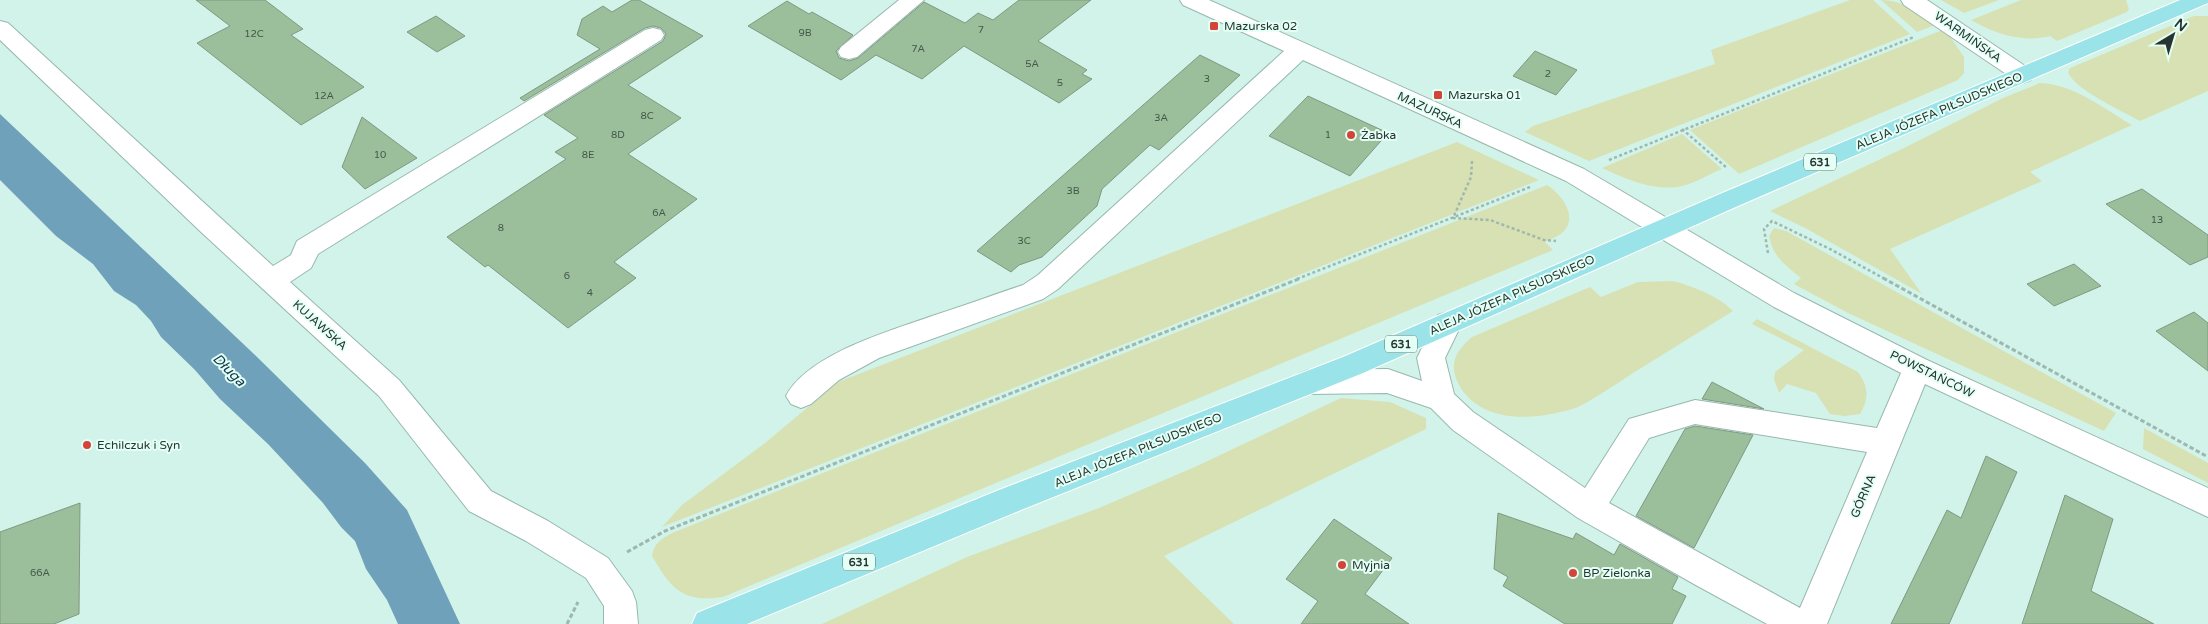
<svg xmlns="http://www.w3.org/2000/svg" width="2208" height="624" font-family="'Varela Round',sans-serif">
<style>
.green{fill:#d8e1b3}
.water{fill:#70a1bb}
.building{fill:#9abf9a;stroke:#839783}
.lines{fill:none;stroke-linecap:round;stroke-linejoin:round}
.minor-casing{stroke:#98b8ae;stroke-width:2}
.major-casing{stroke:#fff;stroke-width:2}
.path-far1{stroke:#9eb8b0;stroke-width:2.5;stroke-dasharray:3 2.5;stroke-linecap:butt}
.path{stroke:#9eb8b0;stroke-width:3;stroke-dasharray:4.5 2.5;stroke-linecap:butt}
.minor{fill:#fff;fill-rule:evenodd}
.major{fill:#9ae3e9;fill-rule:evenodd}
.poi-dot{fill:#d24538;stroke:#e4fff6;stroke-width:2}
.labels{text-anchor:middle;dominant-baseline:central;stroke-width:4;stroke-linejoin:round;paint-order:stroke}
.number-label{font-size:10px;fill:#44574a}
.shield{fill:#e4fff6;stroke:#60716b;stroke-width:1}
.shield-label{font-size:11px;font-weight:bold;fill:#273430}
.poi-label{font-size:12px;fill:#273430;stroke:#e4fff6;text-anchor:start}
.street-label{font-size:12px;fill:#273430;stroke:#e4fff6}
.water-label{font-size:14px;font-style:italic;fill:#0c374a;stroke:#e4fff6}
</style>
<rect width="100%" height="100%" fill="#d2f3e9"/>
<g class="green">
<path d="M 1850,0 L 1873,0 L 1910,34 L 1589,161 L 1525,132 L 1533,126 L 1715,64 L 1711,50 Z"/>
<path d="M 1881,0 C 1903,0 1920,13 1938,24 L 1917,32 Z"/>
<path d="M 1941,0 L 1999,0 L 1964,13 Z"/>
<path d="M 2021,0 L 2126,0 L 2129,9 L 2127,12 L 2057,41 L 2050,36 C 2023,43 1995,34 1971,20 Z"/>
<path d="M 2194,16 L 2208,16 L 2208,91 L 2140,121 C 2124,112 2073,89 2068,72 L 2070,68 Z"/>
<path d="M 1945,29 L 1964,57 L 1964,73 L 1958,80 L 1739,174 L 1690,130 Z"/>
<path d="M 2040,83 C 2074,84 2104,109 2132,125 L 2030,172 L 2042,181 L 1890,249 L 1922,294 L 1807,229 L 1770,211 L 1904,148 L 2003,98 Z"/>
<path d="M 1682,134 L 1722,169 C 1709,174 1696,183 1682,186 C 1653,192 1627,179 1602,168 Z"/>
<path d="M 1457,142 L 1539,180 L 662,527 L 682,505 L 765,443 L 838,382 Z"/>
<path d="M 1547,185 C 1561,194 1579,216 1563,232 C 1558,237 1550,239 1545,242 L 1553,250 L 723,597 C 683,603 671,589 652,556 C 654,543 661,539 672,533 Z"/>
<path d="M 1774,228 L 1786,231 L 2116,413 L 2104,431 L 1848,313 L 1794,284 L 1801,278 C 1785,265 1773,257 1769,236 Z"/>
<path d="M 1673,281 C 1694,287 1717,295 1733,311 C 1699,332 1664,354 1630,375 C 1613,386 1596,398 1578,407 C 1571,410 1563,411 1556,413 C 1522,421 1476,419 1458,383 C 1448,363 1457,350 1472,337 L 1590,287 L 1601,297 L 1638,282 Z"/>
<path d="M 1757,319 L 1858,372 C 1869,387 1869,399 1860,414 L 1845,416 L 1830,414 L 1816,393 L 1787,384 L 1779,393 L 1774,379 L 1775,372 L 1804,350 L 1752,324 Z"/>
<path d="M 1341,398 L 1390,402 L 1426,418 L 1426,429 L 1164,556 L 1234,624 L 822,624 L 967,557 L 1099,508 L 1197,466 Z"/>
<path d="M 2144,428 L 2208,463 L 2208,483 L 2143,449 Z"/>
</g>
<path class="water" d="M 0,114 L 255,355 L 365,463 L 407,510 L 460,624 L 398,624 L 387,600 L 366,569 L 355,541 L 341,527 L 323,503 L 268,444 L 220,399 L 195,370 L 161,337 L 151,321 L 136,305 L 114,291 L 93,264 L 56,236 L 0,180 Z"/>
<g class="building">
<path d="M 196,0 L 265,0 L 303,29 L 291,35 L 364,87 L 301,125 L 197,43 L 230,26 Z"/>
<path d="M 632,0 L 639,0 L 703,36 L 628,85 L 681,118 L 628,154 L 697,199 L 614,262 L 636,278 L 568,328 L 488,265 L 485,267 L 447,237 L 566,159 L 555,152 L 578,138 L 544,115 L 663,41 L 666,34 L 661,28 L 653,26 L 645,28 L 524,101 L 520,98 L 600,49 L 577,35 L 582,19 L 603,6 L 612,12 Z"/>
<path d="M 1019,0 L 1091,0 L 1038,41 L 1087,70 L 1082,74 L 1092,79 L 1059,103 L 964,46 L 922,79 L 876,55 L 841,80 L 748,26 L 787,1 L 809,14 L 812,12 L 853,35 L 836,51 L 839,58 L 849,61 L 858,58 L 924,2 L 965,23 L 978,13 L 993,20 Z"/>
<path d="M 436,16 L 465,36 L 437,52 L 407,32 Z"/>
<path d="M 1535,51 L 1577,70 L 1556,95 L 1513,76 Z"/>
<path d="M 1200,55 L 1240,75 L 1159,150 L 1150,145 L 1102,189 L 1097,206 L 1042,257 L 1019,265 L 1011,272 L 977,251 Z"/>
<path d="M 1308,96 L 1388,133 L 1350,176 L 1269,136 Z"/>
<path d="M 362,117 L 417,158 L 365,189 L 342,167 Z"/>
<path d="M 2142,189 L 2208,235 L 2208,257 L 2190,265 L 2106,204 Z"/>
<path d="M 2074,264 L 2101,286 L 2054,306 L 2027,284 Z"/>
<path d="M 2194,312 L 2208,323 L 2208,371 L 2156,331 Z"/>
<path d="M 1712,382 L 1764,409 L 1702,399 Z"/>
<path d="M 1695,426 L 1753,435 L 1694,548 L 1636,516 L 1685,429 Z"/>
<path d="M 1986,456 L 2017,472 L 1949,624 L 1891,624 L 1947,510 L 1961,518 Z"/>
<path d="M 2065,495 L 2113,519 L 2091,591 L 2154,624 L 2022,624 Z"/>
<path d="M 80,503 L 79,614 L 54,624 L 0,624 L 0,532 Z"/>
<path d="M 1498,513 L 1573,539 L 1576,533 L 1614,555 L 1620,544 L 1678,577 L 1672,589 L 1686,596 L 1672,624 L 1565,624 L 1503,586 L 1508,577 L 1494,569 Z"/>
<path d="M 1334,519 L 1392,558 L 1365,594 L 1409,624 L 1301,624 L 1318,601 L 1286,579 Z"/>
</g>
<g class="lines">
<g class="minor-casing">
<g id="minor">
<path d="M 899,0 L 924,0 L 857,57 L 849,59 L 841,57 L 838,52 L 841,47 Z"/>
<path d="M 1180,0 L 1209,0 L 1584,169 L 1794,293 L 1927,360 L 2208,488 L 2208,517 L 1925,384 L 1827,624 L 1767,624 L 1694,584 L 1578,518 L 1453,430 L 1431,408 L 1387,393 L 1309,394 L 1299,390 L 1295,382 L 1299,374 L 1309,370 L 1388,369 L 1422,381 L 1417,358 L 1438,315 L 1448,312 L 1458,315 L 1462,323 L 1445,358 L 1454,394 L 1473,412 L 1585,488 L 1629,419 L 1695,400 L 1877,428 L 1901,373 L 1774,307 L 1566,181 L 1303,60 L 1058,289 L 1043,299 L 879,358 L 839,380 L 811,404 L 801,408 L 791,404 L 786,396 C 808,354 890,331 932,316 C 963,306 993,295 1023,285 L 1038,275 L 1284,51 L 1183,5 ZM 1695,424 L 1867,452 L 1800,608 L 1609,503 L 1649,438 Z"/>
<path d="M 1901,0 L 1927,0 L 2031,70 L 2035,75 L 2031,80 L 2023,83 L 2015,80 L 1904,5 Z"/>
<path d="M 0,21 L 8,23 L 273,266 L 291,255 L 297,241 L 645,30 L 653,28 L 661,30 L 664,35 L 661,40 L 318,254 L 311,268 L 290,282 L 399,380 L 491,491 L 548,521 L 608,558 L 632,591 L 636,602 L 638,624 L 604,624 L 604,606 L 586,578 L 526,541 L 469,511 L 379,396 L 201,232 L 0,40 Z"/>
</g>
</g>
<g class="major-casing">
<path id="major" d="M 2180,0 L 2208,0 L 2208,3 L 1738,206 L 1363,373 L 1021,510 L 747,624 L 692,624 L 697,613 L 999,490 L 1343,357 L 1720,194 Z"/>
</g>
<g class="path-far1">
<path d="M 1682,129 L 1727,168"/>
<path d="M 1609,160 L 1914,37"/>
<path d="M 1472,161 L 1471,177 L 1453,218 L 1490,220 L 1544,240 L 1556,241"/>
<path d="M 1768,253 L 1764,229 L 1772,221 L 1830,249 L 1885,279"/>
<path d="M 1297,279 L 1530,187"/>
</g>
<g class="path">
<path d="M 1883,278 L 2208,457"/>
<path d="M 627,552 L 665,531 L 1301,278"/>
<path d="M 567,624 L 578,602"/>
</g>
<use href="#minor" class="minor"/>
<use href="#major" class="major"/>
</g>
<g class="poi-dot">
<rect x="1209" y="21" width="10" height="10" rx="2.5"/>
<rect x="1433" y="90" width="10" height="10" rx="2.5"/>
<circle cx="1351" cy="135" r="5"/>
<circle cx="87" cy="445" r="5"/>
<circle cx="1342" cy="565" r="5"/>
<circle cx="1573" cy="573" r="5"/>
</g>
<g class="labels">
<g class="number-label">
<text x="981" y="30">7</text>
<text x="805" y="33">9B</text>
<text x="254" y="34">12C</text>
<text x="918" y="49">7A</text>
<text x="1032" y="64">5A</text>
<text x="1548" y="74">2</text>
<text x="1207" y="79">3</text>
<text x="1060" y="83">5</text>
<text x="324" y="96">12A</text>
<text x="647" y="116">8C</text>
<text x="1161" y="118">3A</text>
<text x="618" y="135">8D</text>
<text x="1328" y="135">1</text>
<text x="380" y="155">10</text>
<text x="588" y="155">8E</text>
<text x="1073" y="191">3B</text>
<text x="659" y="213">6A</text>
<text x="2157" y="220">13</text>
<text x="501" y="228">8</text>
<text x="1024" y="241">3C</text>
<text x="567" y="276">6</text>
<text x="590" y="293">4</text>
<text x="40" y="573">66A</text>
</g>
<g class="shield">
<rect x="1804" y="153.5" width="32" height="17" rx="4"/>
<rect x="1385" y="335.5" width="32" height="17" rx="4"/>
<rect x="843" y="553.5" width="32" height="17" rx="4"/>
</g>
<g class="shield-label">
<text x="1820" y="162">631</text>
<text x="1401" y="344">631</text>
<text x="859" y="562">631</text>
</g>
<g class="poi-label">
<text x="1224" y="26">Mazurska 02</text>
<text x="1448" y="95">Mazurska 01</text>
<text x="1361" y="135">Żabka</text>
<text x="97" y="445">Echilczuk i Syn</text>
<text x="1352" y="565">Myjnia</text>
<text x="1583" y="573">BP Zielonka</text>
</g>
<g class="street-label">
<text transform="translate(1968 37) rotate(35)">WARMIŃSKA</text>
<text transform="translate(1430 110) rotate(25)">MAZURSKA</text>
<text transform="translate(1939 111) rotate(-23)">ALEJA JÓZEFA PIŁSUDSKIEGO</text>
<text transform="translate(1512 295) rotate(-24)">ALEJA JÓZEFA PIŁSUDSKIEGO</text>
<text transform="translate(320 325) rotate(42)">KUJAWSKA</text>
<text transform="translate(1932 374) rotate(26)">POWSTAŃCÓW</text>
<text transform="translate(1138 450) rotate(-22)">ALEJA JÓZEFA PIŁSUDSKIEGO</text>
<text transform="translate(1863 496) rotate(-67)">GÓRNA</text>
</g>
<g class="water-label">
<text transform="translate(229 370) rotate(45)">Długa</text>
</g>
</g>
<g transform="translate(2173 35) rotate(38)" stroke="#e4fff6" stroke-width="4" paint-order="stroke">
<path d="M0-4L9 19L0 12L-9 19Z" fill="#273430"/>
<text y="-8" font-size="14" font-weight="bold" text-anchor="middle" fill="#273430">N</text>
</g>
</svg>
